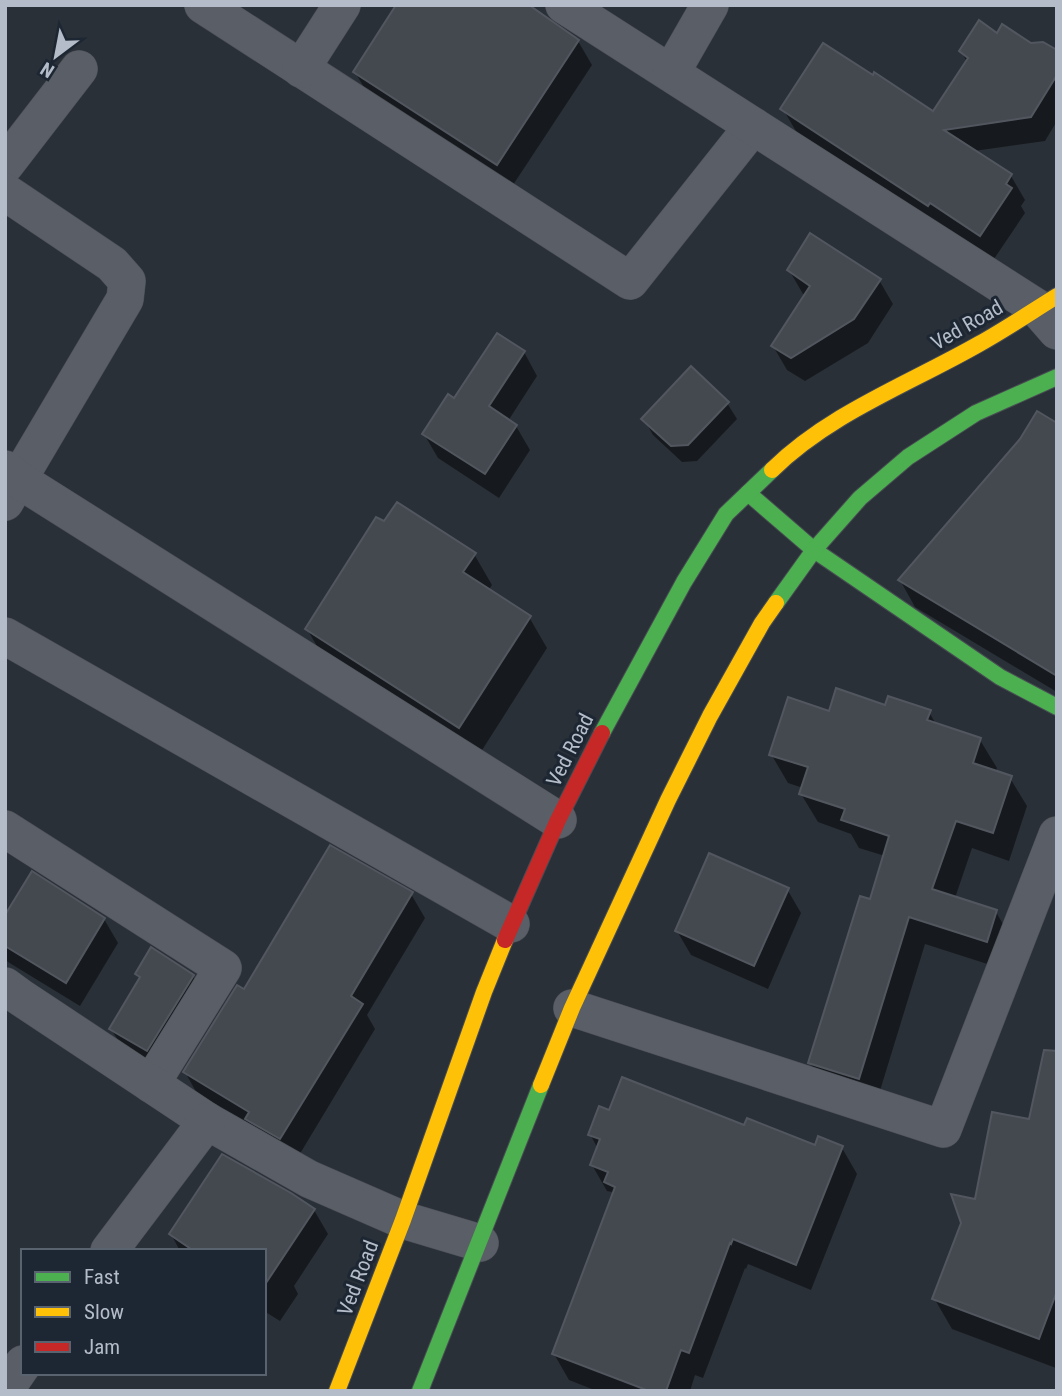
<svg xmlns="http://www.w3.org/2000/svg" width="1062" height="1396" font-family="'Roboto Condensed',sans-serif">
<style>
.shadow{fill:#0007}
.building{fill:#444950;stroke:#52575f;stroke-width:2}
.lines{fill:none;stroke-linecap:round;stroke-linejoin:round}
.street-casing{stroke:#484c53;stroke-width:38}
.fast-casing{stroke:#484c53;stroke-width:18}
.slow-casing{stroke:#484c53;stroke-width:18}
.jam-casing{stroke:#484c53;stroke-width:18}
.street{stroke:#5a5e66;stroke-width:37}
.fast{stroke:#4caf50;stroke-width:16}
.slow{stroke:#ffc107;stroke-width:16}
.jam{stroke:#c62828;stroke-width:16}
.labels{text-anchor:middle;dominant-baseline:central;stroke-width:6;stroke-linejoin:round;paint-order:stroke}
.street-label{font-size:21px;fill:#b4bcc9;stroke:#1d2633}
</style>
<rect width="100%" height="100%" fill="#2a3038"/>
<g class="shadow">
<path d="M 998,35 L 1057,52 L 1057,121 L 1045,141 L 974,151 L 1011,176 L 1025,200 L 1021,206 L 1025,213 L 994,259 L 944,226 L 942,229 L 797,133 L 783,109 L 933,113 L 967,62 L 961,51 Z"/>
<path d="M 578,41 L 592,65 L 511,188 L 369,96 L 355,72 Z"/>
<path d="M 789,270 L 879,280 L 893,304 L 868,343 L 805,381 L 787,370 L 773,346 L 806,296 L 803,294 Z"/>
<path d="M 524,352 L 537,376 L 508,421 L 516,426 L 530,450 L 499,498 L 438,458 L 424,434 L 454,401 Z"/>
<path d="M 727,403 L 737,419 L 697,461 L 682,462 L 653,435 L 644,419 Z"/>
<path d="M 1057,426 L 1057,692 L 915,607 L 900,580 Z"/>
<path d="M 385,524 L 474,554 L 492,585 L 488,591 L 529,617 L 547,648 L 477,758 L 325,660 L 307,629 Z"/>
<path d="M 886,707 L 929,712 L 937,726 L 980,740 L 997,768 L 995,773 L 1010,778 L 1027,806 L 1009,861 L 972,848 L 955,898 L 996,912 L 1012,940 L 1003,969 L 925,944 L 875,1107 L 826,1091 L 810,1063 L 871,901 L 885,856 L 859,848 L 851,834 L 818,822 L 801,794 L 803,788 L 788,783 L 771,754 L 830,713 Z"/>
<path d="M 787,889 L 801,913 L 768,989 L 691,955 L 677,931 Z"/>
<path d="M 411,894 L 425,918 L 367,1015 L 375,1029 L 295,1162 L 199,1097 L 185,1072 L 245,991 Z"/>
<path d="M 5,919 L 104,919 L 118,943 L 80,1006 L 8,962 L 5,958 Z"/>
<path d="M 137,974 L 193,976 L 202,992 L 156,1067 L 121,1045 L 111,1029 L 141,980 Z"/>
<path d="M 1057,1076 L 1057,1367 L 1056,1368 L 952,1329 L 934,1298 L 976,1201 L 1030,1121 Z"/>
<path d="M 610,1112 L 745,1127 L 816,1147 L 842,1148 L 857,1174 L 811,1290 L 748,1264 L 746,1269 L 745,1268 L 703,1378 L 695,1375 L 690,1391 L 597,1391 L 569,1380 L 554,1354 L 613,1196 L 612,1192 L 607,1191 L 592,1165 L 598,1149 L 590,1134 Z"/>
<path d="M 314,1210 L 328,1234 L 294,1286 L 298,1294 L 280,1321 L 264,1311 L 264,1251 L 180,1251 L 171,1234 Z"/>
</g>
<g class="building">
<path d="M 396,5 L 529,5 L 579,40 L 497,165 L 353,72 Z"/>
<path d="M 979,20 L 997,33 L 1002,24 L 1031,43 L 1043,42 L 1057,50 L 1057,75 L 1031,117 L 944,130 L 1012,174 L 1006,184 L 1012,188 L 980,236 L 930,203 L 928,206 L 780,109 L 823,43 L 873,75 L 874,72 L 933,111 L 968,58 L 959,51 Z"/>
<path d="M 810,233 L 881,279 L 854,319 L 791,358 L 771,346 L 810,286 L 787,270 Z"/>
<path d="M 497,333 L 525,351 L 489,406 L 517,425 L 485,474 L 422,434 L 448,394 L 454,398 Z"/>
<path d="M 691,366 L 729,402 L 688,445 L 671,446 L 641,419 Z"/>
<path d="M 1037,411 L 1057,423 L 1057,676 L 898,580 L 1020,439 Z"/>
<path d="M 397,502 L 476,553 L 463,572 L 531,616 L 459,728 L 305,629 L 376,517 L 384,521 Z"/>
<path d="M 836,688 L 885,705 L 888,696 L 931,710 L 927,720 L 981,738 L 973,763 L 1012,776 L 993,833 L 956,821 L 932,889 L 997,910 L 987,942 L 909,917 L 859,1079 L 808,1063 L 860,896 L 870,899 L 889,836 L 841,820 L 845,809 L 799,794 L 808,767 L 769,755 L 788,697 L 829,711 Z"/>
<path d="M 330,845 L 413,892 L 351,996 L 363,1004 L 280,1139 L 245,1119 L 249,1112 L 183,1072 L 237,985 L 244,989 Z"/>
<path d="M 709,853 L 789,888 L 754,966 L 675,931 Z"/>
<path d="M 32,871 L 105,918 L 66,983 L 5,946 L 5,915 Z"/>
<path d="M 151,947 L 194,975 L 147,1051 L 109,1029 L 140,977 L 135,974 Z"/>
<path d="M 1044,1050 L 1057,1051 L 1057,1291 L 1039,1339 L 932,1299 L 961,1223 L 951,1194 L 975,1199 L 992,1112 L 1029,1119 Z"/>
<path d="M 622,1077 L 744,1125 L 747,1118 L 815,1145 L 818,1136 L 843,1146 L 796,1265 L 733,1239 L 731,1244 L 730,1243 L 689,1353 L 681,1350 L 666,1391 L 649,1391 L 552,1354 L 615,1187 L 604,1182 L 608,1172 L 590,1165 L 600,1139 L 588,1135 L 599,1106 L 609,1110 Z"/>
<path d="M 222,1154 L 291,1193 L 315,1209 L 264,1286 L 264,1251 L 194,1251 L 169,1234 Z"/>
</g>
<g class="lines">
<g class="street-casing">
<g id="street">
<path d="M 203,5 L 630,281 L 753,126"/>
<path d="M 564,5 L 1036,307 L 1057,331"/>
<path d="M 301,69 L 342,5"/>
<path d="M 671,73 L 710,5"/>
<path d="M 5,165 L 79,69"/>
<path d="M 5,192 L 112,264 L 127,281 L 125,299 L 5,502"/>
<path d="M 5,469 L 19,480 L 558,820"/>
<path d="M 5,636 L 511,924"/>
<path d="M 5,829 L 223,968 L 151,1084"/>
<path d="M 5,986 L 20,997 L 207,1121 L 309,1179 L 403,1220 L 480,1243"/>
<path d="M 572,1008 L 943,1129 L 1057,835"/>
<path d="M 109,1251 L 207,1121"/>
<path d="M 5,1390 L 23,1364"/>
</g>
</g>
<g class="fast-casing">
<g id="fast">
<path d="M 748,493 L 814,550 L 1000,677 L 1057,707"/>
<path d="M 776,603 L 814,550 L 860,498 L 908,457 L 976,413 L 1057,377"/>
<path d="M 602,733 L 684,582 L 726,514 L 772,470"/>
<path d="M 420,1391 L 541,1085"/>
</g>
</g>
<g class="slow-casing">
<g id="slow">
<path d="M 772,470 C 830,413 909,384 979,344 C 1006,329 1031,312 1057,296"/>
<path d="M 541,1085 L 572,1008 L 668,800 L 710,716 L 762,623 L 776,603"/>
<path d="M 337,1391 L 403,1220 L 484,992 L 505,940"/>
</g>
</g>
<g class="jam-casing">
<path id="jam" d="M 505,940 L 558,820 L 602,733"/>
</g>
<use href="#street" class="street"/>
<use href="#fast" class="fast"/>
<use href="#slow" class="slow"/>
<use href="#jam" class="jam"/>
</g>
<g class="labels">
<g class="street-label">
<text transform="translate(967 325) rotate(-30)">Ved Road</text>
<text transform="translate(570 750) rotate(-63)">Ved Road</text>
<text transform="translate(358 1278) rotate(-69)">Ved Road</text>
</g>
</g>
<rect width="1062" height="1396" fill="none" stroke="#b4bcc9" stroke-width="14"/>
<rect x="21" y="1249" width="245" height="126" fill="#1d2633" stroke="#59626f" stroke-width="2"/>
<rect x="35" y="1272" width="35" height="10" fill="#4caf50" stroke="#59626f" stroke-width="2"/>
<text x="84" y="1284" font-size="21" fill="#b4bcc9">Fast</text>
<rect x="35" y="1307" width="35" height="10" fill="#ffc107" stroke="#59626f" stroke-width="2"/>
<text x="84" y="1319" font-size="21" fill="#b4bcc9">Slow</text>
<rect x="35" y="1342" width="35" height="10" fill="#c62828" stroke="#59626f" stroke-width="2"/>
<text x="84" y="1354" font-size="21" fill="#b4bcc9">Jam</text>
<g transform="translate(56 56) rotate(212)" stroke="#1d2633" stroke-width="5" paint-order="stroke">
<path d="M0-5L12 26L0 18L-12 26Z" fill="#b4bcc9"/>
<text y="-10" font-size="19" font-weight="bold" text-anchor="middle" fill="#b4bcc9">N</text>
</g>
</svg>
